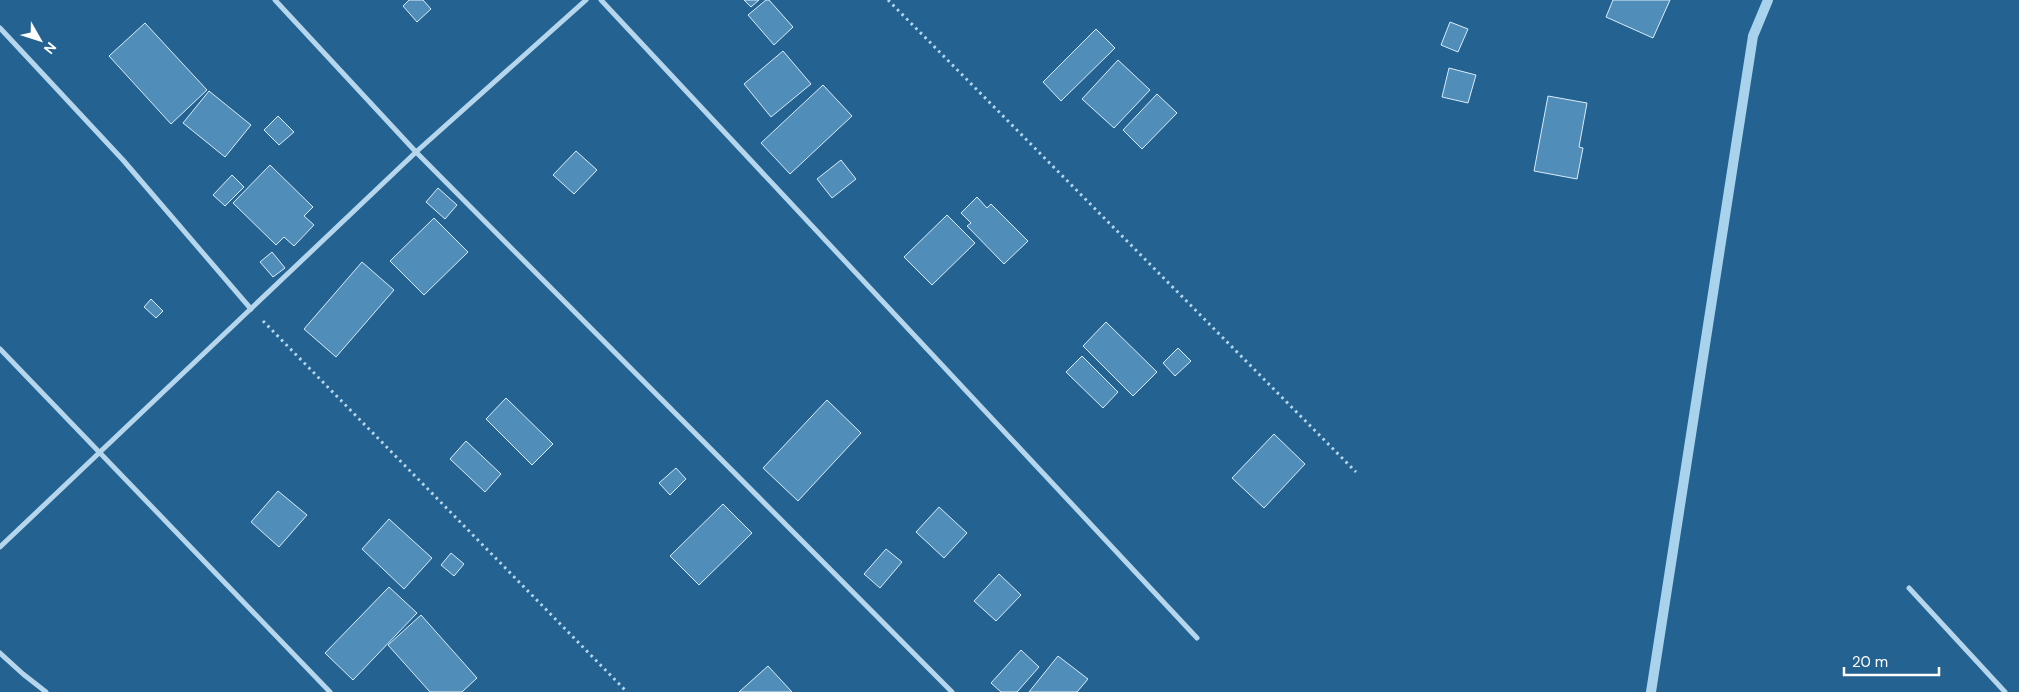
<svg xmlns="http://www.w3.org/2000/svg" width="2019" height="692" font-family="'DM Sans',sans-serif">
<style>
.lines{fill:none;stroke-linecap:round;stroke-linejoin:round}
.stream{stroke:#a9d2ed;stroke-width:10}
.building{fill:#508db8;stroke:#daecf9}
.path{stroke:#b5d6ec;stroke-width:3;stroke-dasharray:2.5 4;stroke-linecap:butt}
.minor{stroke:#b5d6ec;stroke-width:5}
</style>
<rect width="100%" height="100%" fill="#236291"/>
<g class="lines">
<path class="stream" d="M 1651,692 L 1753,36 L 1768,0"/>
</g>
<g class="building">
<path d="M 409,0 L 423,0 L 431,9 L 417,22 L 403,6 Z"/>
<path d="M 744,0 L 759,0 L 751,7 Z"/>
<path d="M 766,0 L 769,0 L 793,27 L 774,45 L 748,15 Z"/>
<path d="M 1613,0 L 1670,0 L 1653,38 L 1606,17 Z"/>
<path d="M 1450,22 L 1468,29 L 1458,52 L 1441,45 Z"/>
<path d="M 145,23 L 207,90 L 171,124 L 109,56 Z"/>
<path d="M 1096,29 L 1115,48 L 1061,101 L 1043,82 Z"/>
<path d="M 783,51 L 811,84 L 771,117 L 744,84 Z"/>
<path d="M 1118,60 L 1150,90 L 1114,128 L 1082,99 Z"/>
<path d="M 1449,68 L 1476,75 L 1468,103 L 1442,97 Z"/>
<path d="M 823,85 L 852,116 L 790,174 L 761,143 Z"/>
<path d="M 209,91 L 251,125 L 225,157 L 183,123 Z"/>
<path d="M 1157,94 L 1177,113 L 1142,149 L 1123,130 Z"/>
<path d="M 1548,96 L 1587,103 L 1579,147 L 1583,148 L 1577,179 L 1534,171 Z"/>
<path d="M 278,116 L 294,132 L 279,145 L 264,130 Z"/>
<path d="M 576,151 L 597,170 L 574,194 L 553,175 Z"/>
<path d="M 841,160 L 856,179 L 832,198 L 817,179 Z"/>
<path d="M 270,165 L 313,207 L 304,216 L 314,225 L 294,246 L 284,237 L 276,245 L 233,203 Z"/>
<path d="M 232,175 L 244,187 L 225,206 L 213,195 Z"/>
<path d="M 438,188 L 457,205 L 445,219 L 426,202 Z"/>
<path d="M 977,197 L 987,208 L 991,204 L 1028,241 L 1004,264 L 967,226 L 971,223 L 961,213 Z"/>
<path d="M 947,215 L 975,243 L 932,285 L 904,257 Z"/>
<path d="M 434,218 L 468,252 L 424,295 L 390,261 Z"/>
<path d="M 272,252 L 285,268 L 273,277 L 260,262 Z"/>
<path d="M 362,262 L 394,290 L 336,357 L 304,329 Z"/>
<path d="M 151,299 L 163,311 L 156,318 L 144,307 Z"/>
<path d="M 1106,322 L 1157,372 L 1133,396 L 1083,346 Z"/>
<path d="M 1178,348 L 1191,361 L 1175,376 L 1163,363 Z"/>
<path d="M 1082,356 L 1118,392 L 1103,408 L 1066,372 Z"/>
<path d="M 506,398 L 553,444 L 532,465 L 486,419 Z"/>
<path d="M 827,400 L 861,433 L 798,501 L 763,468 Z"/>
<path d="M 1274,434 L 1305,464 L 1264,508 L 1232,478 Z"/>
<path d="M 466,441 L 501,474 L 485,492 L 450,459 Z"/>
<path d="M 676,468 L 686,479 L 670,495 L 659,483 Z"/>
<path d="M 278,491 L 307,515 L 279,547 L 251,522 Z"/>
<path d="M 723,504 L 752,533 L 699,585 L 670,556 Z"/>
<path d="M 939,507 L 967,533 L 944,558 L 916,532 Z"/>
<path d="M 389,519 L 432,558 L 404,589 L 362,549 Z"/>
<path d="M 886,549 L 902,562 L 880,588 L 864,574 Z"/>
<path d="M 451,553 L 464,564 L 454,576 L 441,565 Z"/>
<path d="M 999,574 L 1021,595 L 996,621 L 974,601 Z"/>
<path d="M 389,587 L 417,613 L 353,680 L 325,653 Z"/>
<path d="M 421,615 L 477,678 L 462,692 L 430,692 L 388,645 Z"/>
<path d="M 1021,650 L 1039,667 L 1017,692 L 1001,692 L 991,683 Z"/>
<path d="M 1058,656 L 1088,679 L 1077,692 L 1029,692 Z"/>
<path d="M 768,666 L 792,692 L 739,692 Z"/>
</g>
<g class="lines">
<g class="path">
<path d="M 888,0 L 1356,472"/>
<path d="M 263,321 L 627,692"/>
</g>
<g class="minor">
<path d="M 275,0 L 416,152 L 952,692"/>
<path d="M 601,0 L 1197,638"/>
<path d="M 0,28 L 123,160 L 251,309"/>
<path d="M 0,349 L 330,692"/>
<path d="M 0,547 L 416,152 L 586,0"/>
<path d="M 1909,588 L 2005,692"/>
<path d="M 0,653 L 23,674 L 46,692"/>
</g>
</g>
<g transform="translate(40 40) rotate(129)" stroke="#236291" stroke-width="4" paint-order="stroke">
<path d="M0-4L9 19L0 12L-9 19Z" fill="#ffffff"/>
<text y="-8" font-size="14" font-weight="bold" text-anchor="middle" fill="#ffffff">N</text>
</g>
<path d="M1844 667v8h95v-8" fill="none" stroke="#ffffff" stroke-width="2.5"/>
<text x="1852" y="667" font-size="15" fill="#ffffff" stroke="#236291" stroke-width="4" paint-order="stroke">20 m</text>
</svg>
